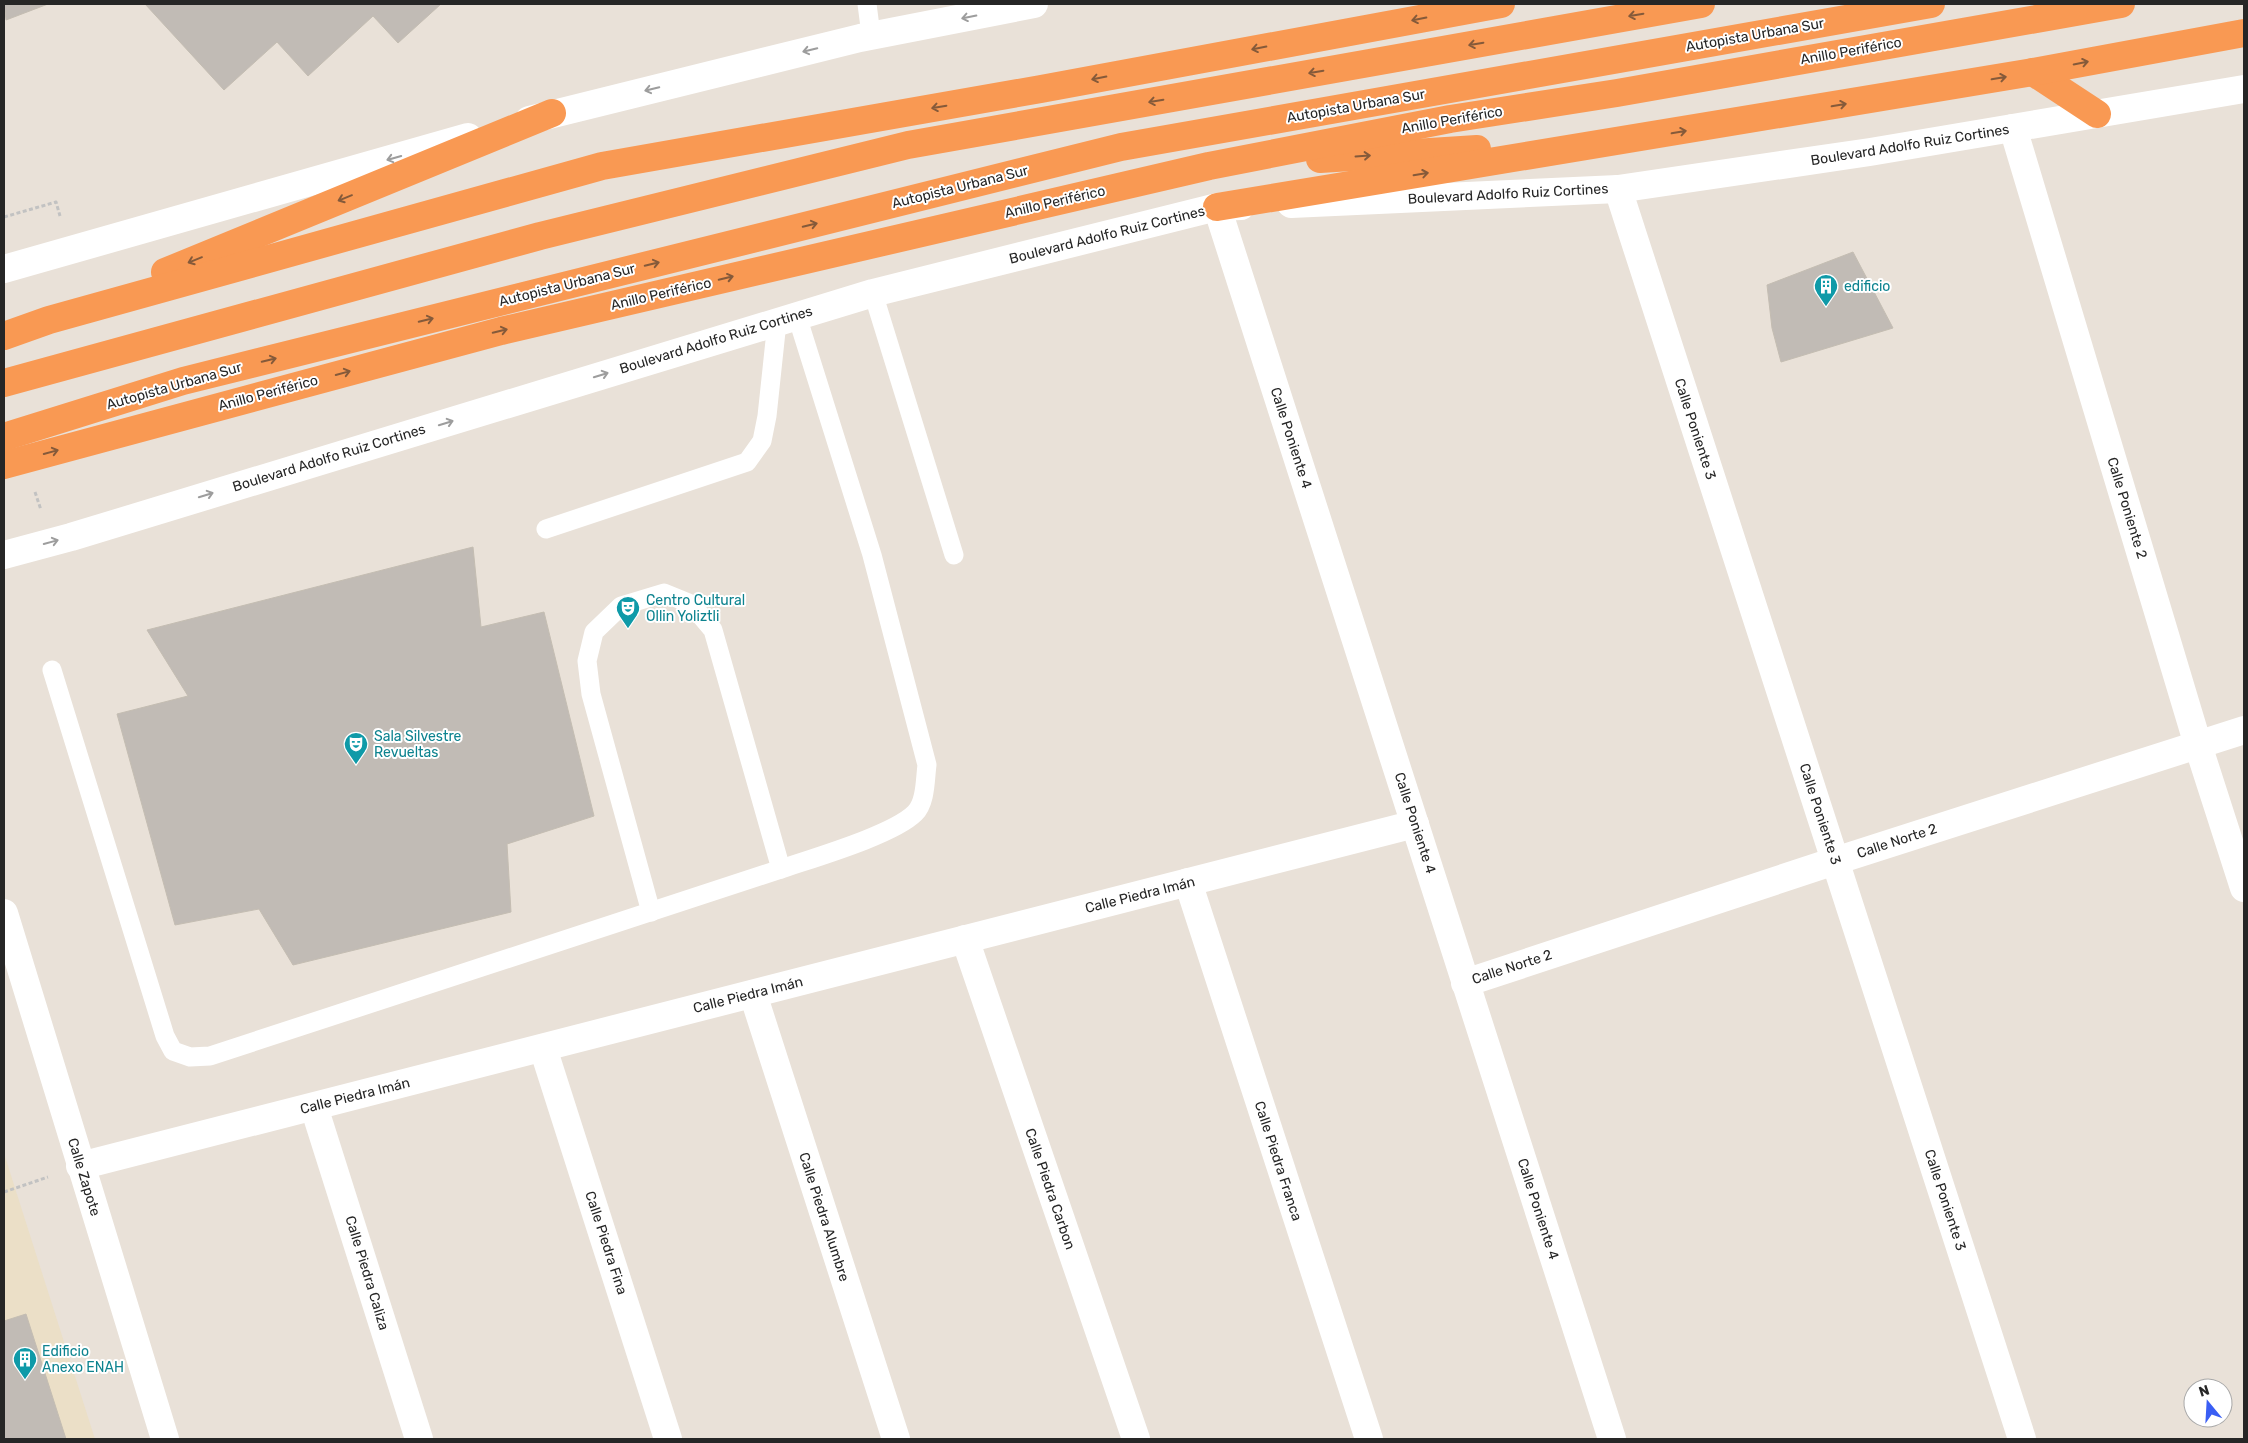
<svg xmlns="http://www.w3.org/2000/svg" width="2248" height="1443" font-family="Rubik,sans-serif">
<style>
.education{fill:#ebdfc7}
.building{fill:#c1bbb5;stroke:#c4bdb2}
.lines{fill:none;stroke-linecap:round;stroke-linejoin:round}
.path{stroke:#c2c2c2;stroke-width:3;stroke-dasharray:4 2.5;stroke-linecap:butt}
.lane{stroke:#fff;stroke-width:19}
.street{stroke:#fff;stroke-width:28}
.secondary{stroke:#fff;stroke-width:28}
.highway{stroke:#f99953;stroke-width:28}
.oneway{stroke:#855a3a}
.oneway2{stroke:#9d9d9d}
.labels{text-anchor:middle;dominant-baseline:central;stroke-width:4;stroke-linejoin:round;paint-order:stroke}
.street-label{font-size:14px;fill:#262626;stroke:#fff}
.culture-label{font-size:14px;fill:#0d838f;stroke:#fff;text-anchor:start}
</style>
<rect width="100%" height="100%" fill="#e9e1d8"/>
<path class="education" d="M 4,1153 L 15,1188 L 95,1439 L 4,1439 Z"/>
<g class="building">
<path d="M 4,4 L 48,4 L 6,20 Z"/>
<path d="M 145,4 L 441,4 L 398,43 L 373,16 L 308,76 L 277,42 L 224,90 Z"/>
<path d="M 1853,252 L 1893,328 L 1781,362 L 1772,328 L 1767,285 Z"/>
<path d="M 473,547 L 481,627 L 544,612 L 594,816 L 507,844 L 511,912 L 293,965 L 259,909 L 175,925 L 117,714 L 188,696 L 147,630 Z"/>
<path d="M 26,1314 L 66,1439 L 4,1439 L 4,1321 Z"/>
</g>
<g class="lines">
<g class="path">
<path d="M 4,217 L 56,202 L 60,216"/>
<path d="M 35,492 L 41,510"/>
<path d="M 4,1192 L 48,1177"/>
</g>
<g class="lane">
<path d="M 860,38 L 870,27 L 867,4"/>
<path d="M 873,293 L 954,555"/>
<path d="M 546,529 L 747,462 L 762,441 L 767,416 L 777,322"/>
<path d="M 52,670 L 165,1036 L 173,1051 L 190,1057 L 210,1056 L 781,869 C 813,858 893,835 915,813 C 926,802 925,779 927,765 L 872,555 L 797,316"/>
<path d="M 651,912 L 591,694 L 587,661 L 594,632 L 621,606 L 664,593 L 691,604 L 713,630 L 781,869"/>
</g>
<g class="street">
<path d="M 2013,128 L 2198,745 L 2244,888"/>
<path d="M 1618,189 L 2022,1439"/>
<path d="M 1217,207 L 1612,1439"/>
<path d="M 1188,882 L 1369,1439"/>
<path d="M 4,913 L 165,1439"/>
<path d="M 965,939 L 1136,1439"/>
<path d="M 1465,983 L 1835,861 L 2244,730"/>
<path d="M 753,994 L 896,1439"/>
<path d="M 543,1048 L 668,1439"/>
<path d="M 314,1107 L 419,1439"/>
<path d="M 80,1166 L 1415,824"/>
</g>
<g class="secondary">
<path d="M 529,120 L 860,38 L 1034,4"/>
<path d="M 1291,204 L 1618,189 L 1870,152 L 2244,89"/>
<path d="M 4,269 L 468,137"/>
<path d="M 4,555 L 71,537 L 873,293 L 1217,207 L 1241,206"/>
</g>
<g class="highway">
<path d="M 2033,72 L 2097,114"/>
<path d="M 1320,159 L 1477,149"/>
<path d="M 1217,207 L 2033,72 L 2244,33"/>
<path d="M 165,272 L 552,113"/>
<path d="M 4,336 L 49,320 L 602,166 L 1041,89 L 1501,4"/>
<path d="M 4,383 L 540,236 L 908,145 L 1701,4"/>
<path d="M 4,437 L 183,381 L 1121,147 L 1931,4"/>
<path d="M 4,465 L 501,331 L 1209,166 L 1450,119 L 1617,93 L 2121,4"/>
</g>
</g>
<defs><path id="oneway-shaft" d="M-6 0H5M1.5-3L5.5 0L1.5 3" fill="none" stroke-width="1.6" stroke-linecap="round" stroke-linejoin="round" transform="scale(1.25)"/></defs>
<g class="oneway">
<use href="#oneway-shaft" transform="translate(1636 15) rotate(170)"/>
<use href="#oneway-shaft" transform="translate(1419 19) rotate(169)"/>
<use href="#oneway-shaft" transform="translate(1476 44) rotate(170)"/>
<use href="#oneway-shaft" transform="translate(1259 48) rotate(169)"/>
<use href="#oneway-shaft" transform="translate(2081 63) rotate(-11)"/>
<use href="#oneway-shaft" transform="translate(1316 72) rotate(170)"/>
<use href="#oneway-shaft" transform="translate(1099 78) rotate(169)"/>
<use href="#oneway-shaft" transform="translate(1999 78) rotate(-10)"/>
<use href="#oneway-shaft" transform="translate(1156 101) rotate(170)"/>
<use href="#oneway-shaft" transform="translate(1839 105) rotate(-10)"/>
<use href="#oneway-shaft" transform="translate(939 107) rotate(170)"/>
<use href="#oneway-shaft" transform="translate(1679 132) rotate(-10)"/>
<use href="#oneway-shaft" transform="translate(1363 156) rotate(-4)"/>
<use href="#oneway-shaft" transform="translate(1421 174) rotate(-9)"/>
<use href="#oneway-shaft" transform="translate(345 198) rotate(158)"/>
<use href="#oneway-shaft" transform="translate(810 225) rotate(-14)"/>
<use href="#oneway-shaft" transform="translate(195 260) rotate(158)"/>
<use href="#oneway-shaft" transform="translate(652 264) rotate(-14)"/>
<use href="#oneway-shaft" transform="translate(726 278) rotate(-13)"/>
<use href="#oneway-shaft" transform="translate(426 320) rotate(-14)"/>
<use href="#oneway-shaft" transform="translate(500 331) rotate(-14)"/>
<use href="#oneway-shaft" transform="translate(269 360) rotate(-14)"/>
<use href="#oneway-shaft" transform="translate(343 373) rotate(-15)"/>
<use href="#oneway-shaft" transform="translate(51 452) rotate(-15)"/>
</g>
<g class="oneway2">
<use href="#oneway-shaft" transform="translate(969 17) rotate(169)"/>
<use href="#oneway-shaft" transform="translate(810 50) rotate(166)"/>
<use href="#oneway-shaft" transform="translate(652 89) rotate(166)"/>
<use href="#oneway-shaft" transform="translate(394 158) rotate(164)"/>
<use href="#oneway-shaft" transform="translate(601 375) rotate(-17)"/>
<use href="#oneway-shaft" transform="translate(446 423) rotate(-17)"/>
<use href="#oneway-shaft" transform="translate(206 495) rotate(-17)"/>
<use href="#oneway-shaft" transform="translate(51 542) rotate(-15)"/>
</g>
<defs>
<g id="building-pin" transform="scale(1.25)"><path d="M0 17L-7.5 6A9.5 9.5 0 1 1 7.5 6Z" fill="#0f9aa8" stroke="#fff"/><path d="M-4-6H4V6H1V3H-1V6H-4ZM-2.5-4.3h1.7v1.8h-1.7ZM.8-4.3h1.7v1.8H.8ZM-2.5-1h1.7V.8h-1.7ZM.8-1h1.7V.8H.8Z" fill="#fff"/></g>
<g id="theatre-pin" transform="scale(1.25)"><path d="M0 17L-7.5 6A9.5 9.5 0 1 1 7.5 6Z" fill="#0f9aa8" stroke="#fff"/><path d="M-5-5.5Q0-4 5-5.5V0Q5 5 0 6Q-5 5-5 0ZM-3.3-2.5H-1v1.5H-3.3ZM1-2.5H3.3v1.5H1ZM-2.8 1Q0 5.5 2.8 1Z" fill="#fff"/></g>
</defs>
<g fill-rule="evenodd">
<use href="#building-pin" x="1826" y="286"/>
<use href="#theatre-pin" x="628" y="608"/>
<use href="#theatre-pin" x="356" y="744"/>
<use href="#building-pin" x="25" y="1359"/>
</g>
<g class="labels">
<g class="street-label">
<text transform="translate(1755 35) rotate(-10)">Autopista Urbana Sur</text>
<text transform="translate(1851 51) rotate(-10)">Anillo Periférico</text>
<text transform="translate(1356 106) rotate(-10)">Autopista Urbana Sur</text>
<text transform="translate(1452 120) rotate(-10)">Anillo Periférico</text>
<text transform="translate(1910 145) rotate(-9)">Boulevard Adolfo Ruiz Cortines</text>
<text transform="translate(960 187) rotate(-14)">Autopista Urbana Sur</text>
<text transform="translate(1508 194) rotate(-3)">Boulevard Adolfo Ruiz Cortines</text>
<text transform="translate(1055 202) rotate(-13)">Anillo Periférico</text>
<text transform="translate(1107 235) rotate(-14)">Boulevard Adolfo Ruiz Cortines</text>
<text transform="translate(567 285) rotate(-14)">Autopista Urbana Sur</text>
<text transform="translate(661 294) rotate(-13)">Anillo Periférico</text>
<text transform="translate(716 340) rotate(-17)">Boulevard Adolfo Ruiz Cortines</text>
<text transform="translate(174 386) rotate(-16)">Autopista Urbana Sur</text>
<text transform="translate(268 393) rotate(-15)">Anillo Periférico</text>
<text transform="translate(1695 429) rotate(72)">Calle Poniente 3</text>
<text transform="translate(1291 438) rotate(72)">Calle Poniente 4</text>
<text transform="translate(329 458) rotate(-17)">Boulevard Adolfo Ruiz Cortines</text>
<text transform="translate(2127 508) rotate(73)">Calle Poniente 2</text>
<text transform="translate(1820 814) rotate(72)">Calle Poniente 3</text>
<text transform="translate(1415 823) rotate(72)">Calle Poniente 4</text>
<text transform="translate(1897 841) rotate(-18)">Calle Norte 2</text>
<text transform="translate(1140 895) rotate(-14)">Calle Piedra Imán</text>
<text transform="translate(1512 967) rotate(-18)">Calle Norte 2</text>
<text transform="translate(748 995) rotate(-14)">Calle Piedra Imán</text>
<text transform="translate(355 1096) rotate(-14)">Calle Piedra Imán</text>
<text transform="translate(1278 1161) rotate(72)">Calle Piedra Franca</text>
<text transform="translate(84 1177) rotate(73)">Calle Zapote</text>
<text transform="translate(1050 1189) rotate(71)">Calle Piedra Carbon</text>
<text transform="translate(1945 1200) rotate(72)">Calle Poniente 3</text>
<text transform="translate(1538 1209) rotate(72)">Calle Poniente 4</text>
<text transform="translate(824 1217) rotate(72)">Calle Piedra Alumbre</text>
<text transform="translate(606 1243) rotate(72)">Calle Piedra Fina</text>
<text transform="translate(367 1273) rotate(73)">Calle Piedra Caliza</text>
</g>
<g class="culture-label">
<text x="1844" y="286">edificio</text>
<text x="646" y="600">Centro Cultural<tspan x="646" dy="16">Ollin Yoliztli</tspan></text>
<text x="374" y="736">Sala Silvestre<tspan x="374" dy="16">Revueltas</tspan></text>
<text x="42" y="1351">Edificio<tspan x="42" dy="16">Anexo ENAH</tspan></text>
</g>
</g>
<rect width="2248" height="1443" fill="none" stroke="#262626" stroke-width="10"/>
<g transform="translate(2208 1403) rotate(342)"><circle r="24" fill="#ffffff" stroke="#a8a8a8"/>
<path d="M0-4L9 19L0 12L-9 19Z" fill="#3a5ef4"/>
<text y="-8" font-size="14" font-weight="bold" text-anchor="middle" fill="#262626">N</text>
</g>
</svg>
